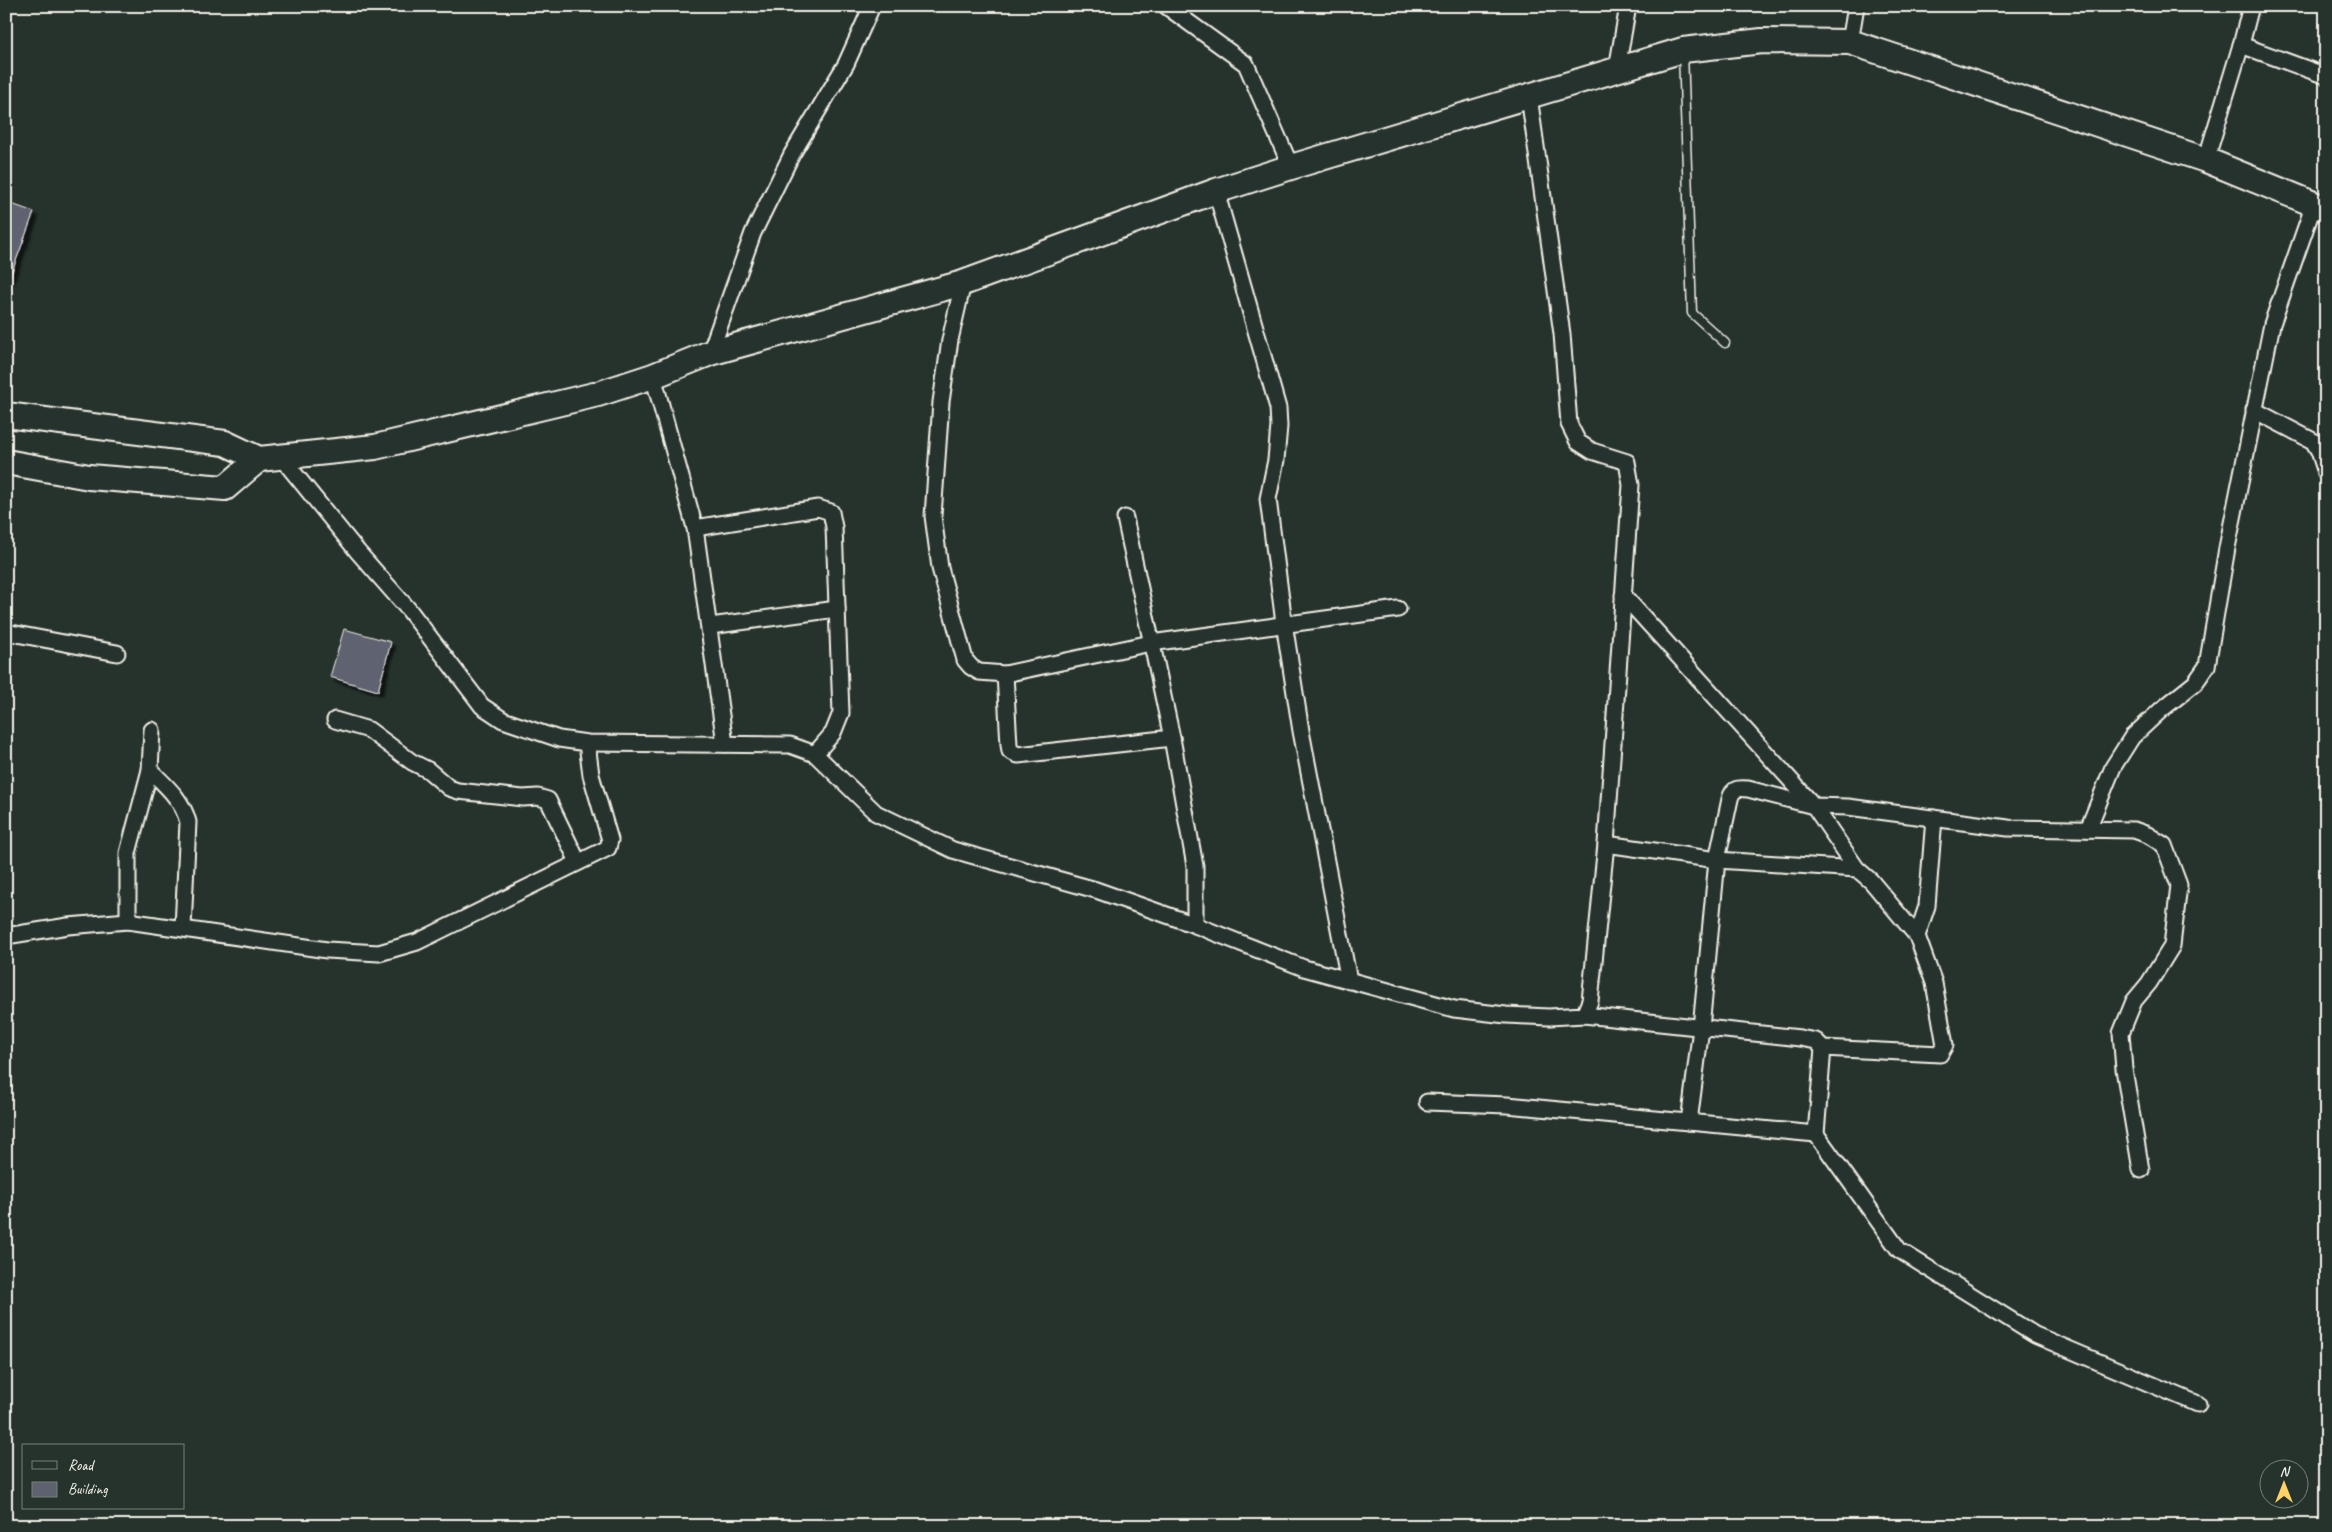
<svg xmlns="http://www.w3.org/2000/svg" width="2332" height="1532" font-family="Caveat,sans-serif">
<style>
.building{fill:#5e626f;stroke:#f4f1e8;filter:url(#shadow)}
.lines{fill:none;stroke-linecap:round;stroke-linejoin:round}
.service-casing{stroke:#f4f1e8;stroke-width:11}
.minor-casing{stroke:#f4f1e8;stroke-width:19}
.primary-casing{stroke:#f4f1e8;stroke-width:28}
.service{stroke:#26332d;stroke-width:8}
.minor{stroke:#26332d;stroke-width:15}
.primary{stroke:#26332d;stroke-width:24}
</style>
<defs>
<filter id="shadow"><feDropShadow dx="4.5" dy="4.5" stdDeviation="1" flood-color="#0009"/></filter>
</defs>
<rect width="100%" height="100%" fill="#26332d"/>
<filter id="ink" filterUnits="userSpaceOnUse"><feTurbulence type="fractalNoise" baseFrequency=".02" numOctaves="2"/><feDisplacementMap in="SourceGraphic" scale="10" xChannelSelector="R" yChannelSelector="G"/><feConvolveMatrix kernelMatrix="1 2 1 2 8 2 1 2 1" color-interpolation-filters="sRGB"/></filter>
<g filter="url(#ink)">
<g class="building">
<path d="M 6,202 L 34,212 L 6,288 Z"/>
<path d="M 344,629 L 391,642 L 378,691 L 330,677 Z"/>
</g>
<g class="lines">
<g class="service-casing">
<path id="service" d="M 1683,52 L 1692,313 L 1725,343"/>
</g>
<g class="minor-casing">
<g id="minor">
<path d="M 1166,6 L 1246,64 L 1291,167"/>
<path d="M 1850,42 L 1856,6"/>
<path d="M 2241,45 L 2326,76"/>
<path d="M 1617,69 L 1628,6"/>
<path d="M 2206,160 L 2241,45 L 2251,6"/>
<path d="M 1216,191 L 1278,408 L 1279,426 L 1276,460 L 1268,499 L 1284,623 L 1301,731 L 1349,981"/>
<path d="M 963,283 L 950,340 L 941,402 L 933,516 L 940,568 L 965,660 L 971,667 L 979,672 L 1005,674 L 1151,643 L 1398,609"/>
<path d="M 710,353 L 753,233 L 792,154 L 846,64 L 872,6"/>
<path d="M 653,376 L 695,528 L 725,744"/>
<path d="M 2254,410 L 2313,441 L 2319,451 L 2326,473"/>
<path d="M 281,457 L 358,552 L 409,610 L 482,706 L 503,720 L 559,739 L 587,743 L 790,745 L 815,754 L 876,813 L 953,850 L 1096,890 L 1195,925 L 1304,968 L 1454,1009 L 1506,1015 L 1549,1017 L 1584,1015 L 1590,1001 L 1606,844 L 1631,485 L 1627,462 L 1592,451 L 1578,442 L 1569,424 L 1562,334 L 1529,96"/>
<path d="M 1125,518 L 1172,738 L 1195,866 L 1195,925"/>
<path d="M 695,528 L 818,508 L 831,512 L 834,527 L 841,713 L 833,733 L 815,754"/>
<path d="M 1623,595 L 1814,806 L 1857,869"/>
<path d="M 710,626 L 837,609"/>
<path d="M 6,632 L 117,653"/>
<path d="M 1005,674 L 1009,745 L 1010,751 L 1018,755 L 1172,738"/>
<path d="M 335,720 L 369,730 L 412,762 L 428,770 L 449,788 L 458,791 L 523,798 L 538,797 L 548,800 L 578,862"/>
<path d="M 150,770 C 166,786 182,799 188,822 L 183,928"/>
<path d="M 2088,829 L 2113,767 L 2132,737 L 2161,710 L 2195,683 L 2207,666 L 2227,548 L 2272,324 L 2314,204"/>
<path d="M 128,921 L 128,853 L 150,770 L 152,730"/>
<path d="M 6,936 L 68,926 L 128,921 L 327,950 L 379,953 L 417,942 L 608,848 L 610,840 L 591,775 L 587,743"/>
<path d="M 1917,936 L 1927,906 L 1934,818"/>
<path d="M 1584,1015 L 1800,1038 L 1816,1041 L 1823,1048 L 1940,1054 L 1945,1045 L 1934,983 L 1917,936 L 1871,881 L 1857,869 L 1717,860 L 1606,844"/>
<path d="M 1823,1048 L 1816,1134 L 1899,1250 L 2035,1335 L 2198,1404"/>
<path d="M 1427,1102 L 1507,1105 L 1816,1134"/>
<path d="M 1689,1122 L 1701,1028 L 1717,860 L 1730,799 C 1733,788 1738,788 1748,789 L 1814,806 L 1848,807 L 2008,828 L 2134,830 L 2148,835 L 2164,845 L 2179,885 L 2172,946 L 2149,983 L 2134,1001 L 2121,1033 L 2124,1069 L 2141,1170"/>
</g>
</g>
<g class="primary-casing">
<g id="primary">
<path d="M 6,415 L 225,443 L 259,459 L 375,447 L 598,394 L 653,376 L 710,353 L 963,283 L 1216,191 L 1291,167 L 1683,50 L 1762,41 L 1850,42 L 2206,160 L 2326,209"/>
<path d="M 6,462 L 89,477 L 225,488 L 259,459"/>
</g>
</g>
<use href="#service" class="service"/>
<use href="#minor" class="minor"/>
<use href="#primary" class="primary"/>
</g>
</g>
<rect width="2332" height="1532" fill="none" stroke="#26332d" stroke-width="25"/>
<rect x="12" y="12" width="2307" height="1507" fill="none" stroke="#f4f1e8" stroke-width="2" filter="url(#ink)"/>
<rect x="22" y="1444" width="162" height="65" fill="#26332d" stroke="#787f78"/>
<rect x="32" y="1461" width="25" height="8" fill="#26332d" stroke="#787f78"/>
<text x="68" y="1470" font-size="15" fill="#f4f1e8">Road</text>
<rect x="32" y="1482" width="25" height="15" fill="#5e626f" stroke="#787f78"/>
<text x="68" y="1494" font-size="15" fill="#f4f1e8">Building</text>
<g transform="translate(2284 1484)"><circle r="24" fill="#26332d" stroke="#787f78"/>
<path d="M0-4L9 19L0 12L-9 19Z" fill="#ffd166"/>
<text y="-8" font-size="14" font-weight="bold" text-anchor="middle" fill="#f4f1e8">N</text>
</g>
</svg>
